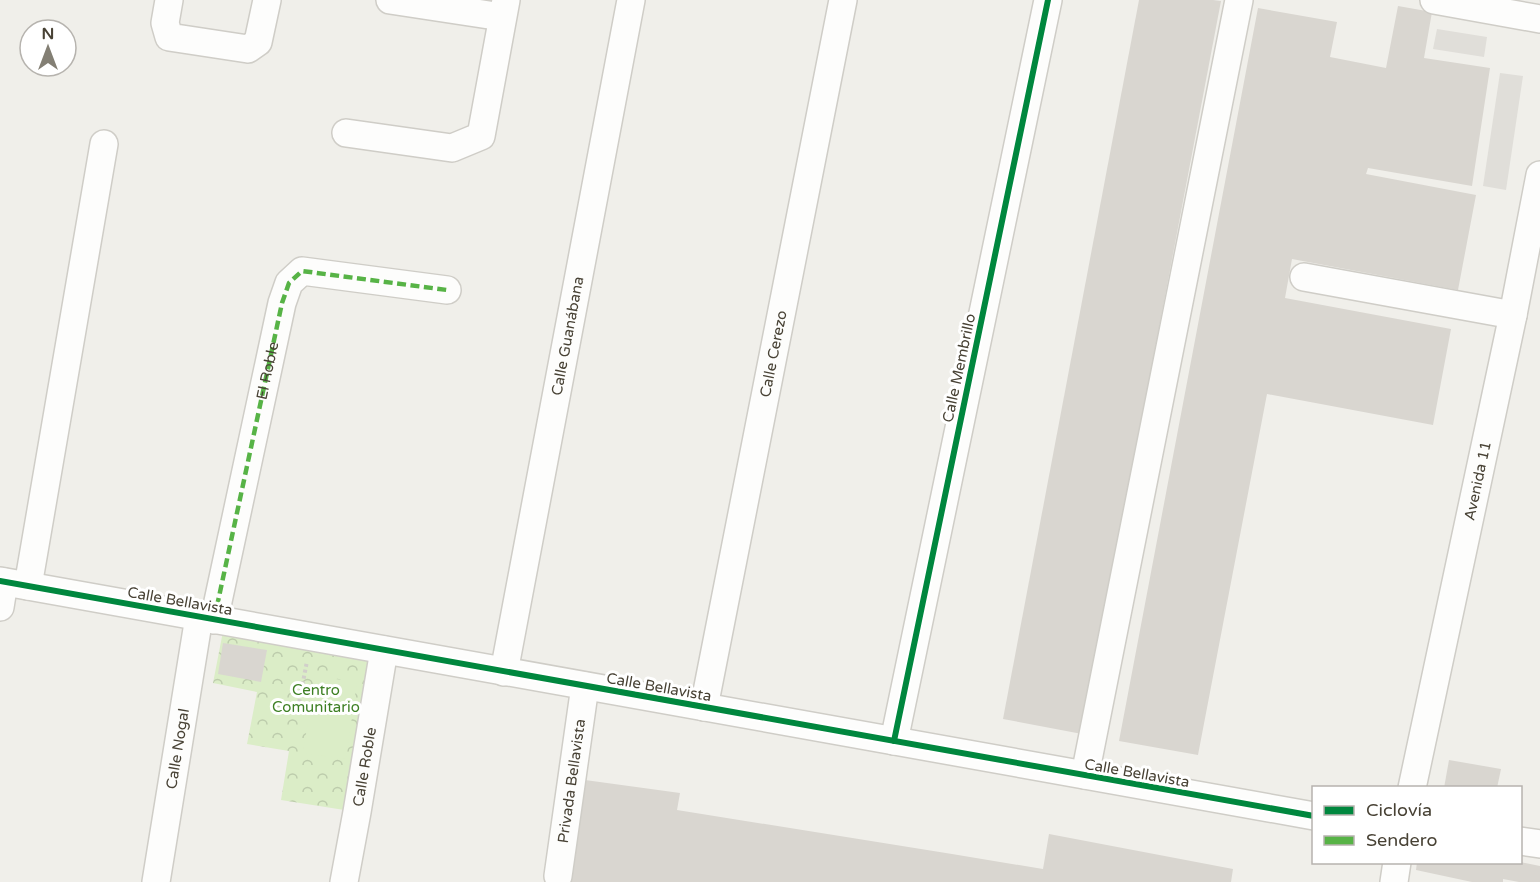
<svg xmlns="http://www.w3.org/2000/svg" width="1540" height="882" font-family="'Varela Round',sans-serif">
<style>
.forest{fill:url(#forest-crowns)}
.pitch{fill:#dbedc7}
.parking{fill:#e0ded9}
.building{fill:#d9d6d0}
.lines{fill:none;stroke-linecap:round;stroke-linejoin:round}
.minor-casing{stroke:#cfcdc7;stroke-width:30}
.path{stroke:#d1cfca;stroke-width:4;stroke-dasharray:3 3;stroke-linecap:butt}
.minor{stroke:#fdfdfc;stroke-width:27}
.quiet{stroke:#57b346;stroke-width:4.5;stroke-dasharray:9 4.5;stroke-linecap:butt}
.cycleway-casing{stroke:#fff;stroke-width:10}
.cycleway{stroke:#00873e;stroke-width:6}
.labels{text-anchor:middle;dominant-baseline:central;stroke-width:6;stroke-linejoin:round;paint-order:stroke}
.street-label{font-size:15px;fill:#484235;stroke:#fff}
.park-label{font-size:15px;fill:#3d7f23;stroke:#fff}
</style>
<defs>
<pattern id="forest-crowns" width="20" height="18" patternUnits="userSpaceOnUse" patternTransform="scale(1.5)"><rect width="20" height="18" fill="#dbedc7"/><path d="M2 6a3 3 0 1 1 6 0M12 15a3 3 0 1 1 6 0" fill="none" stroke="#bdccac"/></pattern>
</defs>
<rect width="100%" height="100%" fill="#f0efea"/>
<path class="forest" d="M 225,621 L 384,650 L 357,812 L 281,800 L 289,751 L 247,744 L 257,692 L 213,683 Z"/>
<path class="pitch" d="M 315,676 L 357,682 L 346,759 L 303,753 Z"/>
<g class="parking">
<path d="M 1437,29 L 1487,37 L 1484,57 L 1433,49 Z"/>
<path d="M 1500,73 L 1523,76 L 1506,190 L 1483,186 Z"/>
</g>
<g class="building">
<path d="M 1139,0 L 1213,0 L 1221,1 L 1082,734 L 1003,719 Z"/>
<path d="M 1398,6 L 1432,12 L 1424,58 L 1490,68 L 1472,186 L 1368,168 L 1366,174 L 1476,195 L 1458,290 L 1292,259 L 1285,298 L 1451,329 L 1433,425 L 1267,394 L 1198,755 L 1119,741 L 1258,8 L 1337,22 L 1330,57 L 1386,68 Z"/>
<path d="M 223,643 L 267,650 L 261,682 L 218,674 Z"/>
<path d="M 1449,760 L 1501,769 L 1497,788 L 1444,788 Z"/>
<path d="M 585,780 L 680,793 L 677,810 L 952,854 L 1043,869 L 1049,834 L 1233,869 L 1231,882 L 568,882 Z"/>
<path d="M 1417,862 L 1520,862 L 1540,866 L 1540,882 L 1519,882 L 1503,879 L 1503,882 L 1472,882 L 1416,870 Z"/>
</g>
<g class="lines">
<g class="minor-casing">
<g id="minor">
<path d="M 169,0 L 165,23 L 169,37 L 248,49 L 258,42 L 267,0"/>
<path d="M 390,0 L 502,17"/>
<path d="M 1434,0 L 1540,19"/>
<path d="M 346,133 L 452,148 L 481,136 L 506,0"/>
<path d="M 1304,277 L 1513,315"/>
<path d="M 0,581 L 1314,816"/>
<path d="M 28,586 L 104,144"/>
<path d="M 0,607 L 4,582"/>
<path d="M 214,620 L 282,303 L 289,283 L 302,271 L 447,290"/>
<path id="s1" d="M 504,672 L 631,0"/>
<path id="s2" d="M 704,707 L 843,0"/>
<path d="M 894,741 L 1048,0"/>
<path d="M 1085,775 L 1239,0"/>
<path id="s3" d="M 1412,788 L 1513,315 L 1540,175"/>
<path d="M 1520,841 L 1540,844"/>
<path id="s4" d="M 558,876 L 585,686"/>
<path id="s5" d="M 156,882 L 199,617"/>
<path id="s6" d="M 344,882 L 357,812 L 384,650"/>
<path d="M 1394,882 L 1397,862"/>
</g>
</g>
<path class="path" d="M 298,708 L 307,661"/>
<use href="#minor" class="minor"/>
<path class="quiet" id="s7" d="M 214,620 L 282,303 L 289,283 L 302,271 L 447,290"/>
<g class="cycleway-casing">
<g id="cycleway">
<path d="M 0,581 L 1314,816"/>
<path d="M 894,741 L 1048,0"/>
</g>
</g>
<use href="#cycleway" class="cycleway"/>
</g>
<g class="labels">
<g class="street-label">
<text stroke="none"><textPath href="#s1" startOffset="342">Calle Guanábana</textPath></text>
<text stroke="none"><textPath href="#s2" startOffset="360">Calle Cerezo</textPath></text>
<text transform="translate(959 368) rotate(-78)">Calle Membrillo</text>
<text stroke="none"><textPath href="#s7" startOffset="255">El Roble</textPath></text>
<text stroke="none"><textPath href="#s3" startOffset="314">Avenida 11</textPath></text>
<text transform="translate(180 601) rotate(10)">Calle Bellavista</text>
<text transform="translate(659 687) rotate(10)">Calle Bellavista</text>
<text stroke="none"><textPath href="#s5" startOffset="135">Calle Nogal</textPath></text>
<text stroke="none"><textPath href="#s6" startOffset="117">Calle Roble</textPath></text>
<text transform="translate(1137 773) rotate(10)">Calle Bellavista</text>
<text stroke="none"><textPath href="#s4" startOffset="96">Privada Bellavista</textPath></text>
</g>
<g class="park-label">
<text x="316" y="690">Centro<tspan x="316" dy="17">Comunitario</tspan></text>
</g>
</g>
<rect x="1312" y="786" width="210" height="78" fill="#ffffff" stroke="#b6b3ae" stroke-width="1.5"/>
<rect x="1324" y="806" width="30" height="9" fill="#00873e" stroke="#b6b3ae" stroke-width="1.5"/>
<text x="1366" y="816" font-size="18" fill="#484235">Ciclovía</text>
<rect x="1324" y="836" width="30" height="9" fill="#57b346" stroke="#b6b3ae" stroke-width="1.5"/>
<text x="1366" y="846" font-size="18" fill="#484235">Sendero</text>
<g transform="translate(48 48)"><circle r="28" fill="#ffffff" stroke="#b6b3ae" stroke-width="1.5"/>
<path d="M0-4.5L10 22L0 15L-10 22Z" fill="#837f74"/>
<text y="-9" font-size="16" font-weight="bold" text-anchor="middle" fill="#484235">N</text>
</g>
</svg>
